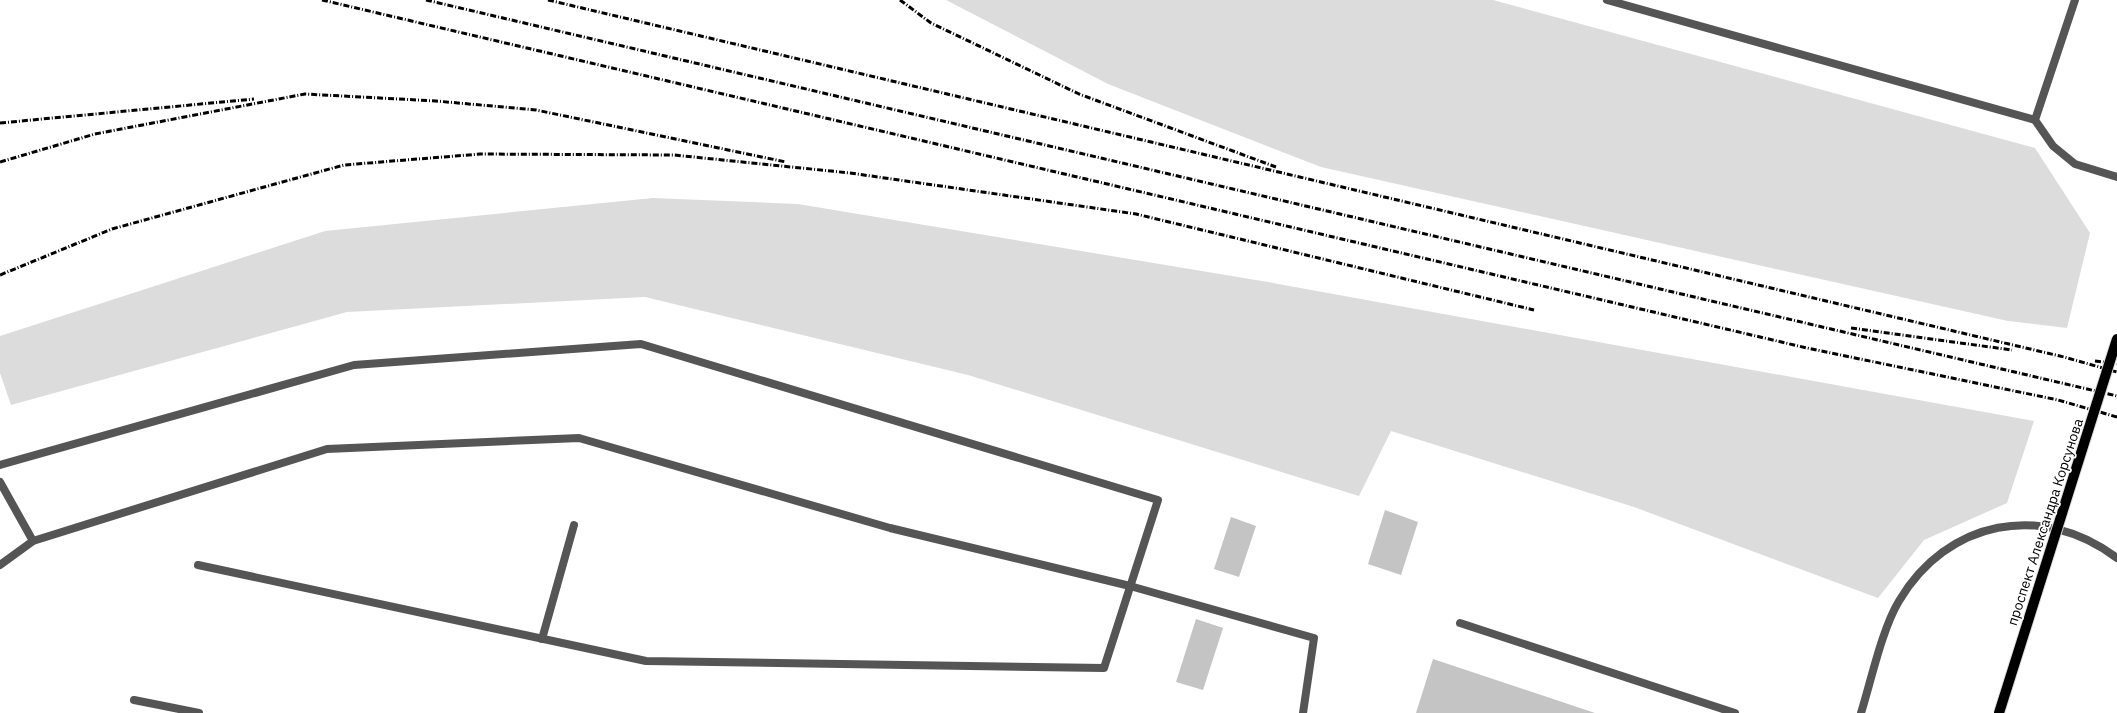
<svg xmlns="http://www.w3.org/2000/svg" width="2117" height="713" font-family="'IBM Plex Sans',sans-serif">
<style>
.green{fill:#dcdcdc}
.building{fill:#c4c4c4}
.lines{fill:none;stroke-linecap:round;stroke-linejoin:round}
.service{stroke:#555;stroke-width:8}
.tertiary{stroke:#555;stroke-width:8}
.rail{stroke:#000;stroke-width:3;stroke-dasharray:6 2 1 2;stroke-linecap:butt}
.primary-bridge-casing{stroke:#dbdbdb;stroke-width:12;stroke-linecap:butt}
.primary-bridge{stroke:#000;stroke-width:10}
.labels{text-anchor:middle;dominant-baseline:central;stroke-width:3.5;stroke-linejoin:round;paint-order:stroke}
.street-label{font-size:14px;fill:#000;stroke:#fff}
</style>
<rect width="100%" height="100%" fill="#fff"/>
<g class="green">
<path d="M 946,0 L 1493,0 L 2035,148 L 2090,233 L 2067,328 L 2008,321 L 1321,167 L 1108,84 Z"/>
<path d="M 653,198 L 798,204 L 1262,281 L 2034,421 L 2007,503 L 1924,540 L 1878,598 L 1634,507 L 1391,431 L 1359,496 L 968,375 L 645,297 L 347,312 L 11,405 L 0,373 L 0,336 L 325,231 Z"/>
</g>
<g class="building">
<path d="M 1385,510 L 1418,522 L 1401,575 L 1368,564 Z"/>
<path d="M 1231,517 L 1256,526 L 1239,577 L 1214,569 Z"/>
<path d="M 1196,619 L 1223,628 L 1203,690 L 1176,682 Z"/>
<path d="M 1433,659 L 1595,713 L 1416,713 Z"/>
</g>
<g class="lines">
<g class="service">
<path d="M 1607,0 L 2035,120"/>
<path d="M 0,465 L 354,365 L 641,344 L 1158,500 L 1104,668 L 646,661 L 198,565"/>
<path d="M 0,482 L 33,541"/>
<path d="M 0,565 L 33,541 L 327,449 L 579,438 L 890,528 L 1130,586 L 1314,638 L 1303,713"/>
<path d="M 1460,623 L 1735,713"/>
<path d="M 542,639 L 574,525"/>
<path d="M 134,700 L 199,713"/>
</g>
<g class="tertiary">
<path d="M 2075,0 L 2035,120 L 2053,146 L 2075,164 L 2117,177"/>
<path d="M 1861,713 C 1871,681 1882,629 1899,601 C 1947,520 2042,501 2117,558"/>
</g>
<g class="rail">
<path d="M 322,0 L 1807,348 L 2058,400 L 2117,417"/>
<path d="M 426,0 L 2117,396"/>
<path d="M 548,0 L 2064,357 L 2117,372"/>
<path d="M 900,0 L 931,23 L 1079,94 L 1276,167"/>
<path d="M 0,123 L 254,99"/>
<path d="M 0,162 L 95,134 L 305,94 L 436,101 L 536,110 L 786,162"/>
<path d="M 0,275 L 112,229 L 344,165 L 480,154 L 674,155 L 850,173 L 1136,214 L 1534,310"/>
<path d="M 1851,328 L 2012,350"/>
<path d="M 2095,361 L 2117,364"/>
</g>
<g class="primary-bridge-casing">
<path id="primary-bridge" d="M 1999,713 L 2117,339"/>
</g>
<use href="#primary-bridge" class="primary-bridge"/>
</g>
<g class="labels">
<g class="street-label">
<text transform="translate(2045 522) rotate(-72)">проспект Александра Корсунова</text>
</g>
</g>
</svg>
